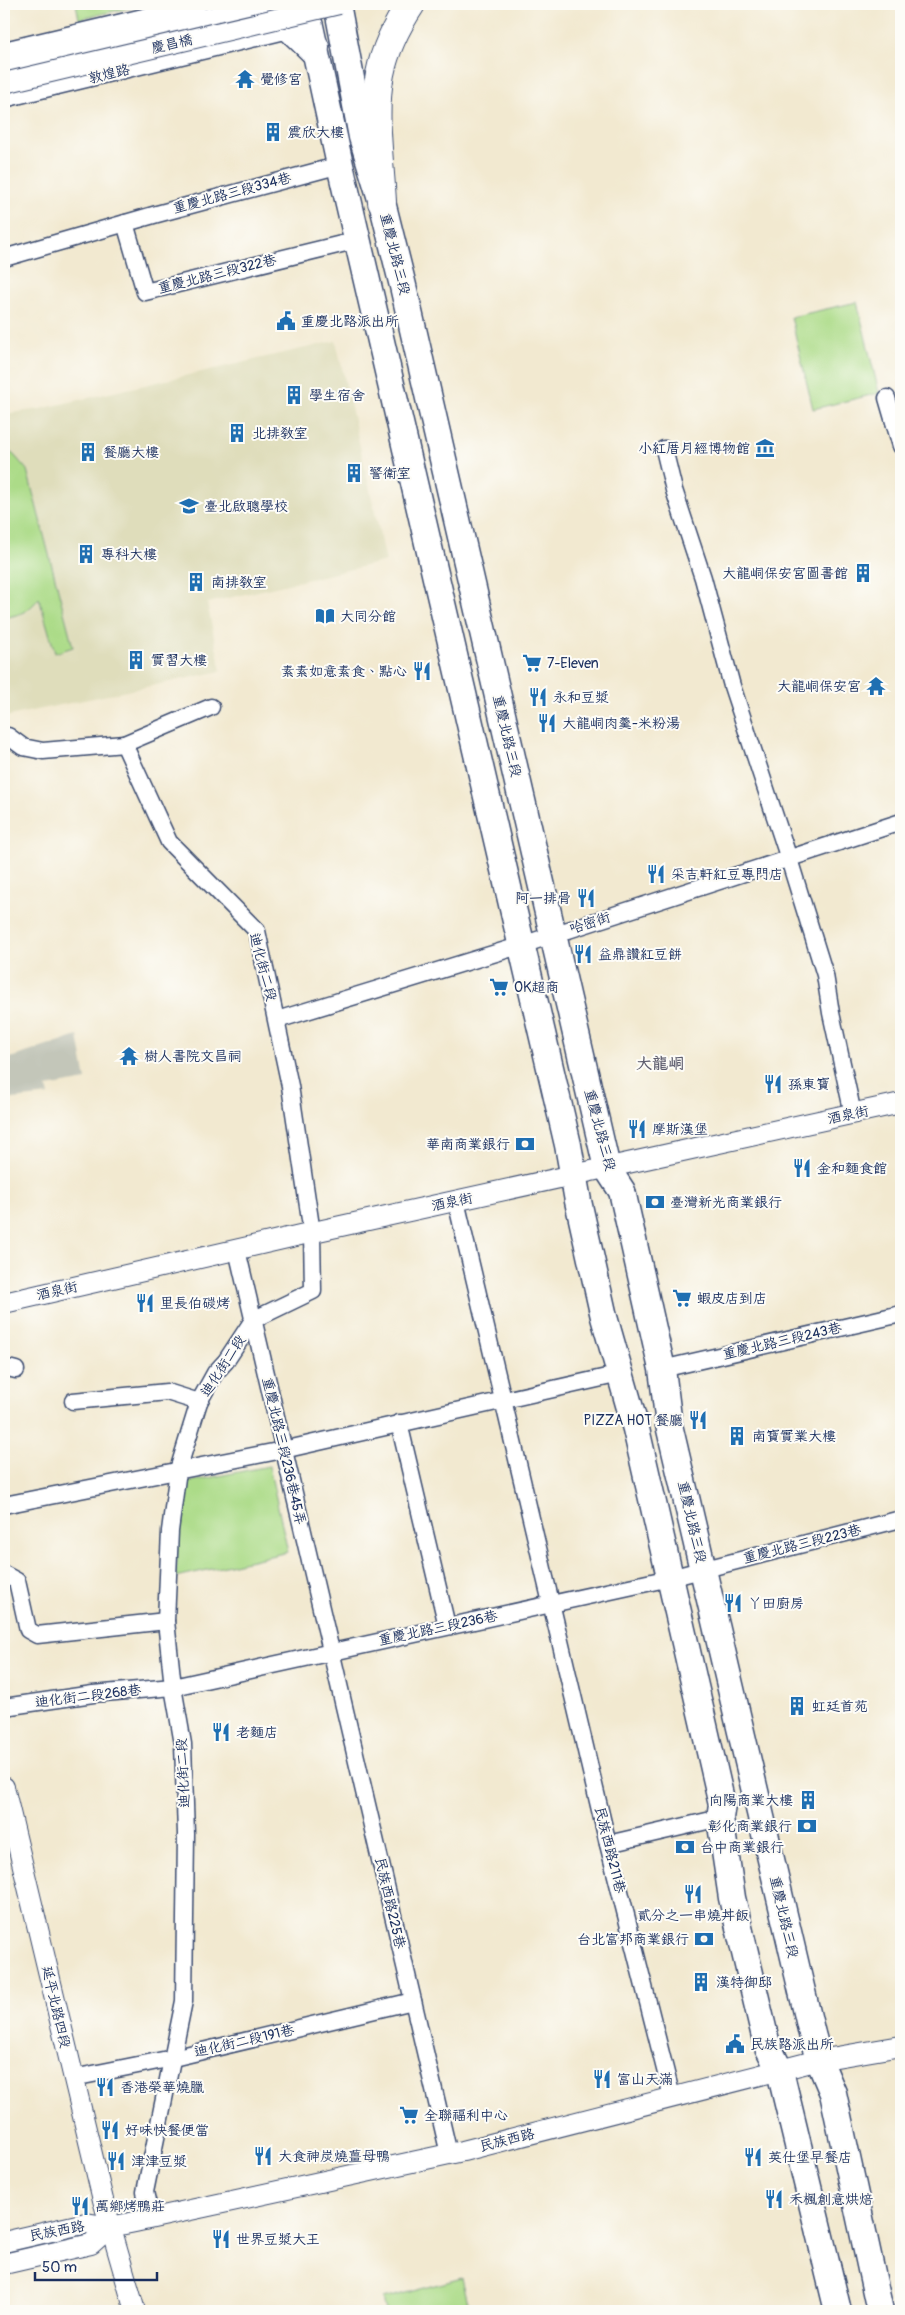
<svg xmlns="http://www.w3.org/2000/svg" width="905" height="2315" font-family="Pangolin,'LXGW WenKai TC',sans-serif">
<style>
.built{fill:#dfddbb}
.industrial{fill:#c3c6b9}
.green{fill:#acdb88;stroke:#648573}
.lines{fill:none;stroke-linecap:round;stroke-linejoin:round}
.minor-casing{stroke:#3b4b6f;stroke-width:19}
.tertiary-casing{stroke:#3b4b6f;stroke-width:22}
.primary-casing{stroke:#3b4b6f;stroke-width:29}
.motorway-casing{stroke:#3b4b6f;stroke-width:30}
.minor{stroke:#fff;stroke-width:16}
.tertiary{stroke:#fff;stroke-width:20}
.primary{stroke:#fff;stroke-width:26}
.motorway{stroke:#fff;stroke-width:28}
.tertiary-bridge-casing{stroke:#3b4b6f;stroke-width:22;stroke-linecap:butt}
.tertiary-bridge{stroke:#fff;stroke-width:20}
.labels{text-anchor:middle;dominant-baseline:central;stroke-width:4;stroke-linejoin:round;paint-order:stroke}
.street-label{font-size:14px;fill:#1b2f5e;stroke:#fdfcf7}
.poi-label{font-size:14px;fill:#1b2f5e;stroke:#fdfcf7;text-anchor:start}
.quarter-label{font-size:16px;font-weight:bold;fill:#5f5e6f;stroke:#fdfcf7}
</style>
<rect width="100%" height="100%" fill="#fdfcf7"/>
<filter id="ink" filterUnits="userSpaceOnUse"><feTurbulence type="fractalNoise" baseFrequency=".02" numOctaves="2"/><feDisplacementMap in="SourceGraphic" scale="10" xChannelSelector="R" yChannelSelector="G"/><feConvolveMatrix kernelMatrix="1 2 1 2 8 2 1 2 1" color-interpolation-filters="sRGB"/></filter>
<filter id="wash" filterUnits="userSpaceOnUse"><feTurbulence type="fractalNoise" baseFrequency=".0096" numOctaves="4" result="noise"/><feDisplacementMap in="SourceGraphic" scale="20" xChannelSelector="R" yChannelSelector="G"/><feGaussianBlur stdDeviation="1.12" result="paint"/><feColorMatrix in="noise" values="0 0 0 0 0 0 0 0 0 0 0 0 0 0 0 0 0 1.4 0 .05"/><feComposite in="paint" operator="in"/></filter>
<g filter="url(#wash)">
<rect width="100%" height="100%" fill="#f2e9d0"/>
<path class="built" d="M 336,341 L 386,561 L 207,603 L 221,671 L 4,717 L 4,414 L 40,409 Z"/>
<path class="industrial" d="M 78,1036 L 86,1080 L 47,1087 L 49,1095 L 4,1100 L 4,1060 Z"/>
<g class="green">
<path d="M 76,4 L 148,4 L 79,19 Z"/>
<path d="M 857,302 L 879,393 L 813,409 L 791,317 Z"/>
<path d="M 4,448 L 14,455 L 27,470 L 73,647 L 55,653 L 39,598 C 28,612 22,614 4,618 Z"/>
<path d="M 269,1466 L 288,1552 L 176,1577 L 179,1517 L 183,1483 Z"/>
<path d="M 462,2278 L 470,2311 L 386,2311 L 383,2299 Z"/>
</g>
</g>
<g filter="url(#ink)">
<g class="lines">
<g class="minor-casing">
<g id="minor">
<path d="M 4,50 L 198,4"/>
<path d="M 4,99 L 285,31 L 311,56"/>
<path d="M 125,223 L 145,292 L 358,240"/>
<path d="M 4,258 L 157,214 L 340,165"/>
<path d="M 887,398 L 901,446"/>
<path d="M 664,449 L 674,490 L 703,578 L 732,686 L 789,859 L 825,975 L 831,1013 L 853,1114"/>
<path d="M 8,736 L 23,747 L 43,751 L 124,744 L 169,842 L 257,931 L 290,1086 L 312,1233 L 313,1291 L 253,1320 L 226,1361 L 215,1373 L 199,1402 L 178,1470 L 170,1531 L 166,1621 L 173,1687 L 183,1744 L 186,1834 L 184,2001 L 145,2192 L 151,2218"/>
<path d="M 124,744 L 211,707"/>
<path d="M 277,1020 L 522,945 L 901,822"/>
<path d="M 456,1201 L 608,1844 L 672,2097"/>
<path d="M 237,1250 L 449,2154"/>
<path d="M 4,1367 L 16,1370"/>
<path d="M 662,1369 L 901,1314"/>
<path d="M 73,1401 L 167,1392 L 199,1402"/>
<path d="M 399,1423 L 447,1626"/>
<path d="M 4,1505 L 283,1450 L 620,1374"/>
<path d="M 4,1574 L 17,1581 L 28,1630 L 37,1635 L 166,1621"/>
<path d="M 4,1707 L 93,1694 L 173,1687 L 670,1578 L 901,1519"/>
<path d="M 608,1844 L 720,1818"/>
<path d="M 73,2078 L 173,2058 L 413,2001"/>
</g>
</g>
<g class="tertiary-casing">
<g id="tertiary">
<path d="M 4,66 L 268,4"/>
<path d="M 4,1303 L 300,1235 L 901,1103"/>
<path d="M 4,1787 L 103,2200 L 135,2311"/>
<path d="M 4,2242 L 86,2223 L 110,2227 L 135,2222 L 463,2151 L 819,2060 L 901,2046"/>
<path d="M 4,2264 L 91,2244 L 110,2227"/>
</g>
</g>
<g class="primary-casing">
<g id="primary">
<path d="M 337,4 L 362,137 L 382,202 L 403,286 L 607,1168 L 622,1191 L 662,1369 L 669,1425 L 812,2034 L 819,2060 L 833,2093 L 880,2311"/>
<path d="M 310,26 L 340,165 L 568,1145 L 578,1201 L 604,1317 L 636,1429 L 722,1804 L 720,1818 L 732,1898 L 767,2045 L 780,2071 L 838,2311"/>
</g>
</g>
<g class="motorway-casing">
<g id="motorway">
<path d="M 288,4 L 315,47"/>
<path d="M 382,202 C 380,162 372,113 380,74 C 385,49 397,25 411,4"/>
</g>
</g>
<use href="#minor" class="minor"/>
<use href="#tertiary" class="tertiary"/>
<use href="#primary" class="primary"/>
<use href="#motorway" class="motorway"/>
<g class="tertiary-bridge-casing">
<path id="tertiary-bridge" d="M 4,83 L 339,4"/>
</g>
<use href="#tertiary-bridge" class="tertiary-bridge"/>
</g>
</g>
<defs>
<g id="temple-bare" transform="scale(1.5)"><path d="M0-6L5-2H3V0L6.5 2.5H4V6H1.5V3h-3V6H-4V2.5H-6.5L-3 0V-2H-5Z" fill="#1f6fb2" stroke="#fdfcf7" stroke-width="2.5" paint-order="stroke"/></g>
<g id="building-bare" transform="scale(1.5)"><path d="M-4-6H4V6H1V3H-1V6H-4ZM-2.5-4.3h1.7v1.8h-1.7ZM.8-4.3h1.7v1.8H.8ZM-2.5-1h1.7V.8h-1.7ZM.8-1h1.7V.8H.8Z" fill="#1f6fb2" stroke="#fdfcf7" stroke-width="2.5" paint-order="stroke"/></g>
<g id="civic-bare" transform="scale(1.5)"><path d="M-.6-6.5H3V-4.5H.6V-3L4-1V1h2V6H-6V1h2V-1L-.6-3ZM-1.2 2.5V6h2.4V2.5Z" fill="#1f6fb2" stroke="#fdfcf7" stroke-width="2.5" paint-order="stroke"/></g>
<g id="museum-bare" transform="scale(1.5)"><path d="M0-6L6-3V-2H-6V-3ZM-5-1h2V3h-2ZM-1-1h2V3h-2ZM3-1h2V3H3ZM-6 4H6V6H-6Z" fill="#1f6fb2" stroke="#fdfcf7" stroke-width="2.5" paint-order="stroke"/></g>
<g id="school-bare" transform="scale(1.5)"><path d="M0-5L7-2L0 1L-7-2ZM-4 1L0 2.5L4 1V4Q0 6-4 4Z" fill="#1f6fb2" stroke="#fdfcf7" stroke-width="2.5" paint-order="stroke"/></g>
<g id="library-bare" transform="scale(1.5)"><path d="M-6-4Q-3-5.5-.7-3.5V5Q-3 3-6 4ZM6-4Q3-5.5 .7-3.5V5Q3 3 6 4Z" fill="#1f6fb2" stroke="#fdfcf7" stroke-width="2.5" paint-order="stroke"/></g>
<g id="supermarket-bare" transform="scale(1.5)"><path d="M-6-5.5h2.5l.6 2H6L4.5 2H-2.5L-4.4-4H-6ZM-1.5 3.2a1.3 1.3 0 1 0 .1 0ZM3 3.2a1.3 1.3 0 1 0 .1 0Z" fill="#1f6fb2" stroke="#fdfcf7" stroke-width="2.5" paint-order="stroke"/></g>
<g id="restaurant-bare" transform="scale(1.5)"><path d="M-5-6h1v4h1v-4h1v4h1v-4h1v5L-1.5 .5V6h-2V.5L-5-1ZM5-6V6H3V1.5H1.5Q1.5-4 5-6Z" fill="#1f6fb2" stroke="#fdfcf7" stroke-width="2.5" paint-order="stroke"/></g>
<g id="bank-bare" transform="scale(1.5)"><path d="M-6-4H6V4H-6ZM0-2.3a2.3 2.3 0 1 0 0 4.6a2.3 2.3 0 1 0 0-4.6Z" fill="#1f6fb2" stroke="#fdfcf7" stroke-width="2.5" paint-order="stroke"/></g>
</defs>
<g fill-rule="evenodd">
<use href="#temple-bare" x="245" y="79"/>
<use href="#building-bare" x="273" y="132"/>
<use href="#civic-bare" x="286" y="321"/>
<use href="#building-bare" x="294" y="395"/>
<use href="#building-bare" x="237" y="433"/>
<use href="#museum-bare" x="765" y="448"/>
<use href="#building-bare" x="88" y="452"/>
<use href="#building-bare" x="354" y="473"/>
<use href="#school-bare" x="189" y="506"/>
<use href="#building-bare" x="86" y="554"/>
<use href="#building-bare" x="863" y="573"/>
<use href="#building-bare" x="196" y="582"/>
<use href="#library-bare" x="325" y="616"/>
<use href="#building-bare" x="136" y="660"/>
<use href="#supermarket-bare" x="532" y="663"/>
<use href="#restaurant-bare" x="422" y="671"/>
<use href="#temple-bare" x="876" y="686"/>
<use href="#restaurant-bare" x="538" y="697"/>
<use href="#restaurant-bare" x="547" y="723"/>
<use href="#restaurant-bare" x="656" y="874"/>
<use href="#restaurant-bare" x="586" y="898"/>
<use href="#restaurant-bare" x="583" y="954"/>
<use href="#supermarket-bare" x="499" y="987"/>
<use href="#temple-bare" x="129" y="1056"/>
<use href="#restaurant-bare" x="773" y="1084"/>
<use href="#restaurant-bare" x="637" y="1129"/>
<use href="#bank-bare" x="525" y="1144"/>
<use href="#restaurant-bare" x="802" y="1168"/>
<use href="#bank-bare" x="655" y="1202"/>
<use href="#supermarket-bare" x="682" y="1298"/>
<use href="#restaurant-bare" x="145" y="1303"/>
<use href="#restaurant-bare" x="698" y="1420"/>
<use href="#building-bare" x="737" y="1436"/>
<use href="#restaurant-bare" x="733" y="1603"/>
<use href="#building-bare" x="797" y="1706"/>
<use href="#restaurant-bare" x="221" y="1732"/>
<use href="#building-bare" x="808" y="1800"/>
<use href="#bank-bare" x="807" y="1826"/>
<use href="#bank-bare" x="685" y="1847"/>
<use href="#restaurant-bare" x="693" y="1894"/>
<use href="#bank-bare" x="704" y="1939"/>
<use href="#building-bare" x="701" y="1982"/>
<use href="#civic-bare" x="735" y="2044"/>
<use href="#restaurant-bare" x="602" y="2079"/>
<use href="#restaurant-bare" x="105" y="2087"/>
<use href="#supermarket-bare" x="409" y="2115"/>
<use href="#restaurant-bare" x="110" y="2130"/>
<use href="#restaurant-bare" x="263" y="2156"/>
<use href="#restaurant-bare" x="753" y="2157"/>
<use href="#restaurant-bare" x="116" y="2161"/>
<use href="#restaurant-bare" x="774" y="2199"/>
<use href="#restaurant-bare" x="80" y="2206"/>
<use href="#restaurant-bare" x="221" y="2239"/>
</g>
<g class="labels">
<g class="street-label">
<text transform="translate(172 44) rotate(-13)">慶昌橋</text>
<text transform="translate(109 74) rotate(-14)">敦煌路</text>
<text transform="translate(232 193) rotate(-15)">重慶北路三段334巷</text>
<text transform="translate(395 254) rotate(76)">重慶北路三段</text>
<text transform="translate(217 274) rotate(-14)">重慶北路三段322巷</text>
<text transform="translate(507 736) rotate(77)">重慶北路三段</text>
<text transform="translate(590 923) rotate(-18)">哈密街</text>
<text transform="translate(263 967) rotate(75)">迪化街二段</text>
<text transform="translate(848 1115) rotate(-12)">酒泉街</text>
<text transform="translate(600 1130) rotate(75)">重慶北路三段</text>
<text transform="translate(452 1202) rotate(-12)">酒泉街</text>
<text transform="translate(57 1291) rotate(-13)">酒泉街</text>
<text transform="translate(782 1341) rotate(-13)">重慶北路三段243巷</text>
<text transform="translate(223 1366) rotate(-57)">迪化街二段</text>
<text transform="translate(284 1451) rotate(77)">重慶北路三段236巷45弄</text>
<text transform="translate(692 1522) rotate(77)">重慶北路三段</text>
<text transform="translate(802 1544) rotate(-14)">重慶北路三段223巷</text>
<text transform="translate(438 1628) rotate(-12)">重慶北路三段236巷</text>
<text transform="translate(88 1696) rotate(-7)">迪化街二段268巷</text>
<text transform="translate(183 1773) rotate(-93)">迪化街二段</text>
<text transform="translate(610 1850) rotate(76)">民族西路211巷</text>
<text transform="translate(390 1903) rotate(77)">民族西路225巷</text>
<text transform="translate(784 1917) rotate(77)">重慶北路三段</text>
<text transform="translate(56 2007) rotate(77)">延平北路四段</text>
<text transform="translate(244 2041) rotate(-13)">迪化街二段191巷</text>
<text transform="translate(507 2140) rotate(-14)">民族西路</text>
<text transform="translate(57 2231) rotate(-11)">民族西路</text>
</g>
<g class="poi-label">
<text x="260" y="79">覺修宮</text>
<text x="288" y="132">震欣大樓</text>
<text x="301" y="321">重慶北路派出所</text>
<text x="309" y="395">學生宿舍</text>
<text x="252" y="433">北排教室</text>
<text x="750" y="448" text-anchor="end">小紅厝月經博物館</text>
<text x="103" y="452">餐廳大樓</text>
<text x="369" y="473">警衛室</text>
<text x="204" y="506">臺北啟聰學校</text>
<text x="101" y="554">專科大樓</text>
<text x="848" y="573" text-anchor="end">大龍峒保安宮圖書館</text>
<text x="211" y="582">南排教室</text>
<text x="340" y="616">大同分館</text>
<text x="151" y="660">實習大樓</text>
<text x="547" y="663">7-Eleven</text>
<text x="407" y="671" text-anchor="end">素素如意素食、點心</text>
<text x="861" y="686" text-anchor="end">大龍峒保安宮</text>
<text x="553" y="697">永和豆漿</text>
<text x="562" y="723">大龍峒肉羹-米粉湯</text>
<text x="671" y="874">采吉軒紅豆專門店</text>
<text x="571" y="898" text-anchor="end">阿一排骨</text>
<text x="598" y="954">益鼎讚紅豆餅</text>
<text x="514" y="987">OK超商</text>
<text x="144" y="1056">樹人書院文昌祠</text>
<text x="788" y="1084">孫東寶</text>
<text x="652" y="1129">摩斯漢堡</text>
<text x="510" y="1144" text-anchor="end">華南商業銀行</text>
<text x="817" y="1168">金和麵食館</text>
<text x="670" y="1202">臺灣新光商業銀行</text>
<text x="697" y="1298">蝦皮店到店</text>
<text x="160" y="1303">里長伯碳烤</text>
<text x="683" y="1420" text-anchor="end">PIZZA HOT 餐廳</text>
<text x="752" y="1436">南寶實業大樓</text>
<text x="748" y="1603">丫田廚房</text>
<text x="812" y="1706">虹廷首苑</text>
<text x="236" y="1732">老麵店</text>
<text x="793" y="1800" text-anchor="end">向陽商業大樓</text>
<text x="792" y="1826" text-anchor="end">彰化商業銀行</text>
<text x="700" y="1847">台中商業銀行</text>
<text x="693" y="1915" text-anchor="middle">貳分之一串燒丼飯</text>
<text x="689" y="1939" text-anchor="end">台北富邦商業銀行</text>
<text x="716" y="1982">漢特御邸</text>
<text x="750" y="2044">民族路派出所</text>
<text x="617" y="2079">富山天滿</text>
<text x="120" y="2087">香港榮華燒臘</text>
<text x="424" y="2115">全聯福利中心</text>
<text x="125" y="2130">好味快餐便當</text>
<text x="278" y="2156">大食神炭燒薑母鴨</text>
<text x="768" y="2157">英仕堡早餐店</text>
<text x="131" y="2161">津津豆漿</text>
<text x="789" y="2199">禾楓創意烘焙</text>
<text x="95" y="2206">萬鄉烤鴨莊</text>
<text x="236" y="2239">世界豆漿大王</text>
</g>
<g class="quarter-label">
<text x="660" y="1064">大龍峒</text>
</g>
</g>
<rect width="905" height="2315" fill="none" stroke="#fdfcf7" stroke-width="20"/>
<path d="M35 2272v8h122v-8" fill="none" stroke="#1b2f5e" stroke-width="2.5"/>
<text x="42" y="2272" font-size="15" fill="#1b2f5e" stroke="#fdfcf7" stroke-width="4" paint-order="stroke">50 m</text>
</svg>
